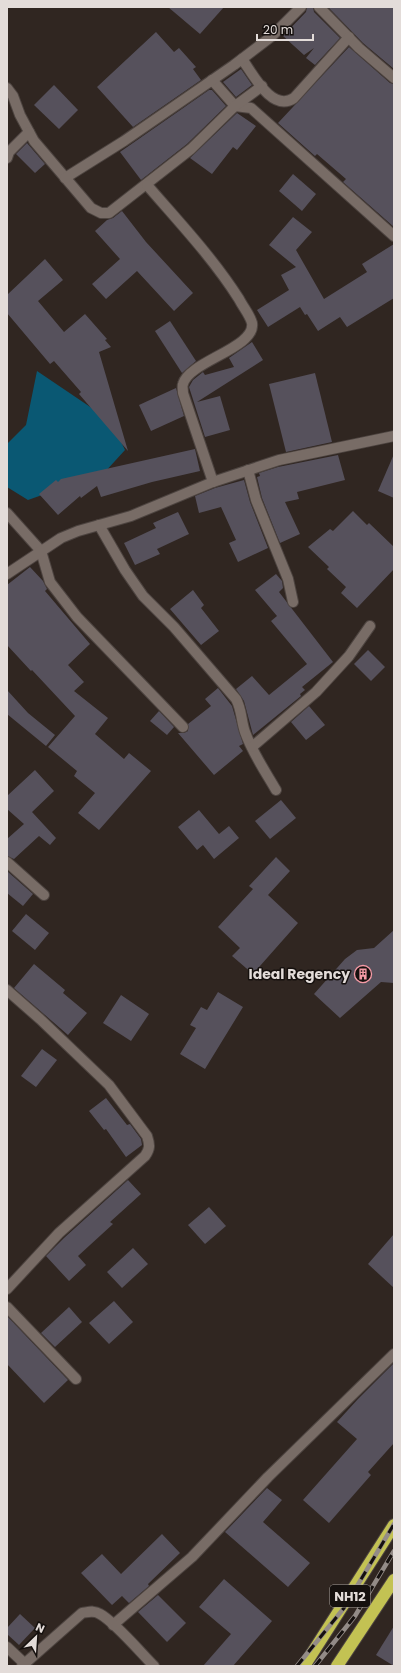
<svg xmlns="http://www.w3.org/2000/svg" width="401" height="1673" font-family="Poppins,sans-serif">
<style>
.water{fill:#0a5873}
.building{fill:#56515c}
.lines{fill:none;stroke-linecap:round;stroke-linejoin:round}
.street-casing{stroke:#4d4440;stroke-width:12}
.secondary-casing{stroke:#4d4440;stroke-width:12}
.highway-casing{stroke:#4d4440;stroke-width:14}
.street{stroke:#786c66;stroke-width:10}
.secondary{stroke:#786c66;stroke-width:10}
.highway{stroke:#c3c253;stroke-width:12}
.rail-casing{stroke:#938b87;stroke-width:4.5}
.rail{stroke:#15100e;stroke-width:3;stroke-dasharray:9;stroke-linecap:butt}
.labels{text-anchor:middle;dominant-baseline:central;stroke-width:3;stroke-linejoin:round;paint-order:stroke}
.shield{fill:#15100e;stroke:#a59f9c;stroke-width:1}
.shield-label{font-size:13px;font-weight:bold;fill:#e3dcd9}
.poi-label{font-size:14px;font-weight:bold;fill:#e3dcd9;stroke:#15100e;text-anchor:end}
</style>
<rect width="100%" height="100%" fill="#302621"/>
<path class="water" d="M 37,371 L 111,421 L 125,450 L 104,473 L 28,500 L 7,487 L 7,444 L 26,425 Z"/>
<g class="building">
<path d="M 168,7 L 224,7 L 200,34 Z"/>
<path d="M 307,7 L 313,7 L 314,12 L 340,38 L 315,65 L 306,58 L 314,48 L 304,55 L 283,36 L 306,12 Z"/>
<path d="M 328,7 L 394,7 L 394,69 L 363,43 Z"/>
<path d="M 156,32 L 174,52 L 179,48 L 196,67 L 193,69 L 201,80 L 133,127 L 97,87 Z"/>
<path d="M 349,47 L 390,83 L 394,84 L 394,227 L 343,182 L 346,179 L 317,154 L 315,156 L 278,123 Z"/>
<path d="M 241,69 L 252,85 L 236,97 L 223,82 Z"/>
<path d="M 54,85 L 78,110 L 59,129 L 34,105 Z"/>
<path d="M 209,90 L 212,90 L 226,106 L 187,144 L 141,180 L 120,152 Z"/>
<path d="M 237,113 L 256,126 L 237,150 L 233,147 L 212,174 L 190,158 Z"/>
<path d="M 27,143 L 45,164 L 35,173 L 16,154 Z"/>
<path d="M 293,174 L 316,194 L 302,211 L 279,191 Z"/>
<path d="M 122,211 L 146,242 L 193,293 L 174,311 L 137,271 L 106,299 L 92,284 L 120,259 L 95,231 L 107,220 L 113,218 Z"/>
<path d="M 293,217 L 312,232 L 296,250 L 324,299 L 367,272 L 362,264 L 394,244 L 394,298 L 347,327 L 340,317 L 318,331 L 307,314 L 305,315 L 300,307 L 268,327 L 257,310 L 289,290 L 281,275 L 296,267 L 269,245 Z"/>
<path d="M 45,259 L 63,280 L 38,301 L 64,332 L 85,314 L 107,339 L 105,340 L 111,347 L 99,352 L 128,451 L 79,394 L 81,392 L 54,361 L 50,364 L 7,313 L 7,295 Z"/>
<path d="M 170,321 L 196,361 L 182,373 L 155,331 Z"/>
<path d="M 252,342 L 263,360 L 197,402 L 220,396 L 230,430 L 205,437 L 189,387 L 193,380 L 203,372 L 205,375 L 234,367 L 229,358 Z"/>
<path d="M 315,373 L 332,442 L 286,452 L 269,384 Z"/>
<path d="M 176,388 L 184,416 L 151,431 L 139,405 Z"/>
<path d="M 195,449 L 200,471 L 152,482 L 101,497 L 97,486 L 81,498 L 80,496 L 58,515 L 39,494 L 56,480 L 58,482 L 61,479 Z"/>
<path d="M 394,454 L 394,498 L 378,491 Z"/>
<path d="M 338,455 L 345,480 L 297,492 L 299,499 L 285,502 L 300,534 L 280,543 L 262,498 L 257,477 L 260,476 L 259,473 L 278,467 Z"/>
<path d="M 244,480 L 250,502 L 268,548 L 238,562 L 229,543 L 236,540 L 221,507 L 199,513 L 195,496 L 215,488 Z"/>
<path d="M 353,511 L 367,525 L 369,523 L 394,547 L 394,569 L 357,608 L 341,593 L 346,587 L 327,569 L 329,567 L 308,547 L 330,529 L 333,531 Z"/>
<path d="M 178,512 L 189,534 L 157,549 L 160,554 L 135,565 L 124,543 L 156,528 L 153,523 Z"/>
<path d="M 30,567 L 43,581 L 47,589 L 45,591 L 90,644 L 68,665 L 84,682 L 74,691 L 108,718 L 95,734 L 124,759 L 129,753 L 151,771 L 99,830 L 78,813 L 95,793 L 74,776 L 77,771 L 48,747 L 75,716 L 32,670 L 31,671 L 7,645 L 7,585 Z"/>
<path d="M 276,574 L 282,581 L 283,588 L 279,592 L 333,662 L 302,687 L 305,690 L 300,694 L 301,696 L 253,735 L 244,701 L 236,689 L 252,676 L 269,695 L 307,664 L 271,621 L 277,616 L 255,590 Z"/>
<path d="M 193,590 L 204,605 L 201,608 L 219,631 L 201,645 L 170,609 Z"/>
<path d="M 368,650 L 385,667 L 371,681 L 354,664 Z"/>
<path d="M 218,688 L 232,706 L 243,744 L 239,746 L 243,751 L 214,775 L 178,733 L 184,733 L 188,731 L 188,724 L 211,706 L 205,699 Z"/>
<path d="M 7,690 L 28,713 L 55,735 L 46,746 L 7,714 Z"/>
<path d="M 309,706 L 325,725 L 306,740 L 291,722 Z"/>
<path d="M 159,711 L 174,727 L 167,735 L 150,721 Z"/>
<path d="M 35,770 L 54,791 L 32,812 L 56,838 L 50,845 L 39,836 L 14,859 L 7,856 L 7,839 L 24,824 L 7,809 L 7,796 Z"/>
<path d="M 281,800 L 296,818 L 270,839 L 255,821 Z"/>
<path d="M 199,810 L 219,834 L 229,826 L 239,838 L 214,859 L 203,845 L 197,850 L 178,827 Z"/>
<path d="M 276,857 L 290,871 L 268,895 L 298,923 L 253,974 L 232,956 L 240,948 L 218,927 L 253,889 L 249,886 Z"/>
<path d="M 7,871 L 33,894 L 23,906 L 7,893 Z"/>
<path d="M 26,914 L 49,933 L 35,950 L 12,931 Z"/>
<path d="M 394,930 L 394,983 L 381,982 L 340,1018 L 314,994 L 345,959 L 357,950 L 374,948 Z"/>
<path d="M 34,964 L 65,990 L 63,993 L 87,1013 L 68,1035 L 14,988 Z"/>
<path d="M 218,992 L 243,1007 L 205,1069 L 180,1054 L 196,1028 L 190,1025 L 201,1007 L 207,1010 Z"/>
<path d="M 121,995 L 149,1014 L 131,1041 L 103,1023 Z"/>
<path d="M 42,1049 L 57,1060 L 36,1087 L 21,1076 Z"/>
<path d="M 106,1098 L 127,1125 L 130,1124 L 141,1139 L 142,1145 L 126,1157 L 106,1129 L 104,1130 L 89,1111 Z"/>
<path d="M 128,1180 L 141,1194 L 110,1222 L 113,1224 L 78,1256 L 86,1265 L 69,1281 L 46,1256 L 64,1238 Z"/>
<path d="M 209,1207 L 226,1226 L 205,1244 L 188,1225 Z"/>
<path d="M 394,1234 L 394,1288 L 368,1264 Z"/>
<path d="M 133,1248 L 148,1264 L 122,1288 L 107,1272 Z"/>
<path d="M 114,1301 L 133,1322 L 109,1344 L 89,1323 Z"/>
<path d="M 69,1307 L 82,1322 L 55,1347 L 41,1333 Z"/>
<path d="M 7,1316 L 68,1380 L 44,1403 L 7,1364 Z"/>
<path d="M 394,1363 L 394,1443 L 368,1472 L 371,1475 L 329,1523 L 303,1500 L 357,1439 L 337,1422 L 358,1399 Z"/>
<path d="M 267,1488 L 282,1500 L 263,1522 L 310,1563 L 288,1587 L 225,1532 Z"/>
<path d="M 162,1534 L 180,1553 L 148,1584 L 149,1586 L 129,1603 L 122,1596 L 112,1605 L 81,1573 L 102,1554 L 121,1574 Z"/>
<path d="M 224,1579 L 272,1621 L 233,1666 L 203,1666 L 231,1634 L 199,1607 Z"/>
<path d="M 158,1595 L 186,1623 L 167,1642 L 138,1612 Z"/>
<path d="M 20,1614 L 35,1628 L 19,1645 L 7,1634 L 7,1628 Z"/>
<path d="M 394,1626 L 394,1666 L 376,1655 Z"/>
</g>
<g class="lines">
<g class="street-casing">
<g id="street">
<path d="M 319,7 L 359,48 L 394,78"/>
<path d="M 242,59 C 253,74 272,113 294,98 L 349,37"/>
<path d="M 212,80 L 235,106 L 251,108 L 394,236"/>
<path d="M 7,88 L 13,96 L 20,115 L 34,141 L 91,208 L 101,213 L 109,213 L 191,149 L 235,106 L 262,86"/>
<path d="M 7,158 L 9,152 L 29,132"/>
<path d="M 65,178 L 124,141 L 234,65 L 272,36 L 301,7"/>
<path d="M 147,185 C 179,222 213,258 239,299 C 243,307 250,315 252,323 C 256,348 189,361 183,384 C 182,386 183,390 183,393 L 213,482"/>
<path d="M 248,470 L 256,500 L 288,579 L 293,602"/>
<path d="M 7,513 L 41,551 L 50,582 L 77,617 L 183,727"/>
<path d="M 99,525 L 125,570 L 143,596 L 174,627 L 236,699 C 242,710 241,721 245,732 C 252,752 265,771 276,790"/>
<path d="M 252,747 L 316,692 L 349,656 L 370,626"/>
<path d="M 7,862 L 44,895"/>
<path d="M 7,990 L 40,1019 L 109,1085 L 147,1136 C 150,1145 150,1149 145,1156 L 59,1233 L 7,1289"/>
<path d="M 7,1307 L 76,1379"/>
<path d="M 113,1625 L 192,1557 L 268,1477 L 394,1354"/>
<path d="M 7,1647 L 24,1663"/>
<path d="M 22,1666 L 82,1613 C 89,1612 94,1610 100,1614 C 115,1622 141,1653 154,1666"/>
</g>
</g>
<g class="secondary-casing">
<path id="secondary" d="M 7,574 L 61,538 L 78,531 L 131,516 L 213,482 L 279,460 L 394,436"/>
</g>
<g class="highway-casing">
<g id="highway">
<path d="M 304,1666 L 394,1525"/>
<path d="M 337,1666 L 394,1580"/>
</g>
</g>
<use href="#street" class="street"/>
<use href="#secondary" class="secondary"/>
<use href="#highway" class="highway"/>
<g class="rail-casing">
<g id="rail">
<path d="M 297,1666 L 344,1608 L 394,1524"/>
<path d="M 315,1666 L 355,1616 L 394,1551"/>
</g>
</g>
<use href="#rail" class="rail"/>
</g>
<defs>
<g id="building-ring" transform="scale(0.9)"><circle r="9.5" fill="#15100e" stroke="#f49aa5" stroke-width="1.5"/><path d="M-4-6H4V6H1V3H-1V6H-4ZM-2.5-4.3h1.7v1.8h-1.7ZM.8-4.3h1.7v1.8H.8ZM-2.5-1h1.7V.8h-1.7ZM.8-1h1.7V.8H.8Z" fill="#f49aa5"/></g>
</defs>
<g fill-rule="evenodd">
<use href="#building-ring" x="363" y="974"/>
</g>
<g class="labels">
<rect class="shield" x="330" y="1585" width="40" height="22" rx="3"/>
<g class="shield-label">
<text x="350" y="1596">NH12</text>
</g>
<g class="poi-label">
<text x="350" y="974">Ideal Regency</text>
</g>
</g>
<rect width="401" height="1673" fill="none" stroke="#e3dcd9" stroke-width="16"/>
<g transform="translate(36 1637) rotate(25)" stroke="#15100e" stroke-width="3" paint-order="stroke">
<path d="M0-3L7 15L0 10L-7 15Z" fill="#e3dcd9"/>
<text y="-6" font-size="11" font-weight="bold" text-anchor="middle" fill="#e3dcd9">N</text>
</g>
<path d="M257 34v6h56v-6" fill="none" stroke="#e3dcd9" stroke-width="2"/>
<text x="263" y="34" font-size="12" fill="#e3dcd9" stroke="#15100e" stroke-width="3" paint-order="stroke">20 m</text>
</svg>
